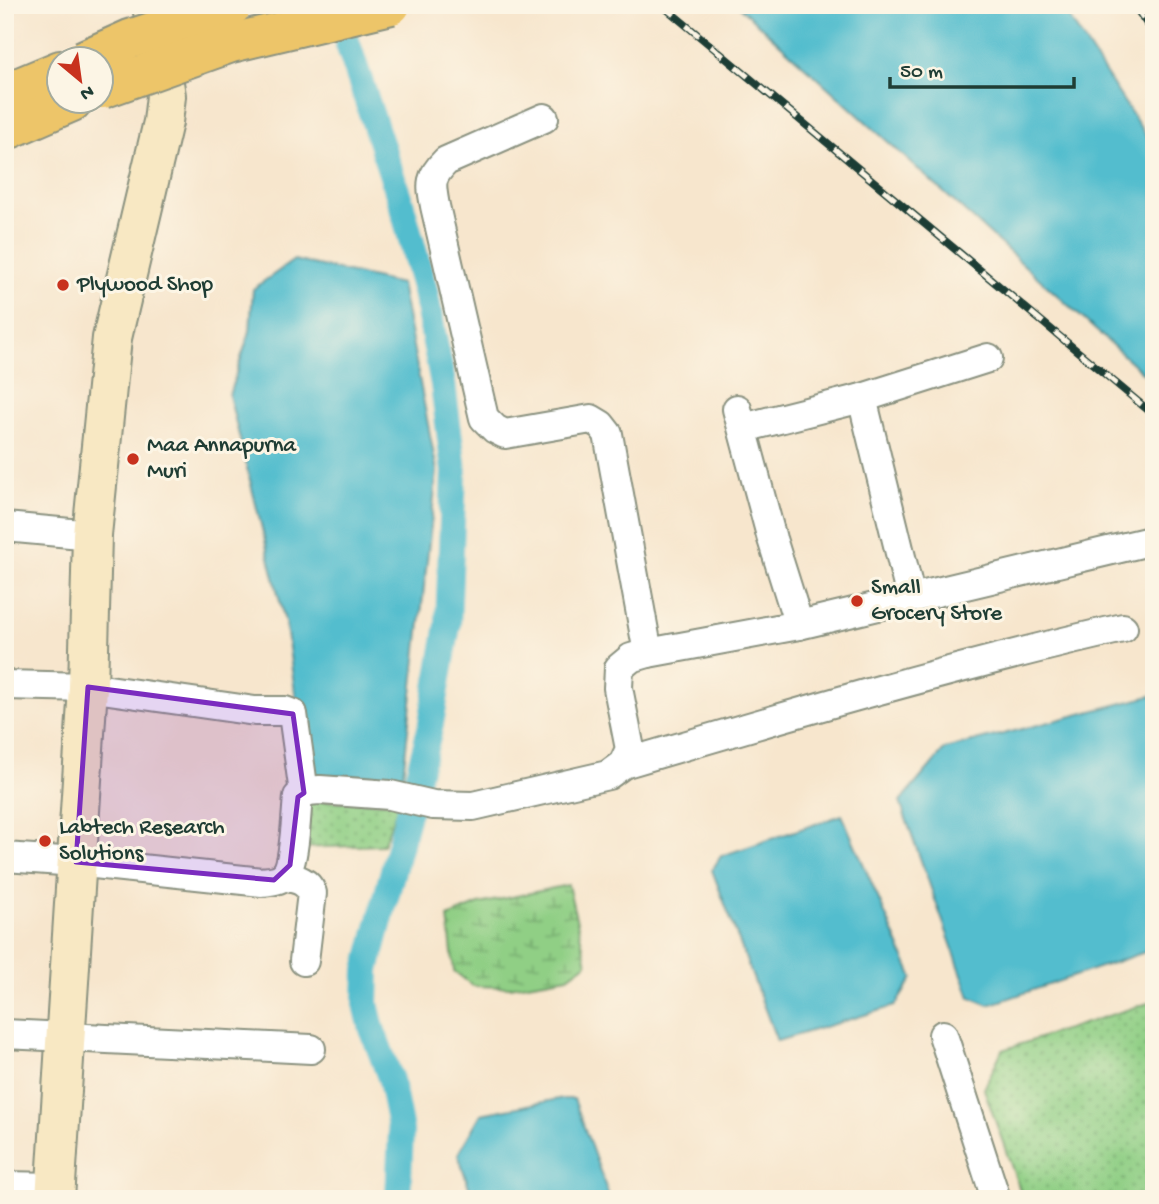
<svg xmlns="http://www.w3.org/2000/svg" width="1159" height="1204" font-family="'Gochi Hand',sans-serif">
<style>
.grass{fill:url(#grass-dots);stroke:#58865c;stroke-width:2}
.wetland{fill:url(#wetland-marsh);stroke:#58865c;stroke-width:2}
.water{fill:#52bdce;stroke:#387d81;stroke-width:2}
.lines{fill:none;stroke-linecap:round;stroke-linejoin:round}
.canal{stroke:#52bdce;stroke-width:26}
.street-casing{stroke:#8b9280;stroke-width:32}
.secondary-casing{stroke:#8b9280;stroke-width:42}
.highway-casing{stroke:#8b9280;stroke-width:42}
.street{stroke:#fff;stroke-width:28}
.secondary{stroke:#f8e8c3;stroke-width:38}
.highway{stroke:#edc569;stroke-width:38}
.rail-casing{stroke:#1f3d34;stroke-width:8}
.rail{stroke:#fcf5e5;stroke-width:5;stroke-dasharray:16;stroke-linecap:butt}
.highway-bridge-casing{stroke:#8b9280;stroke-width:42;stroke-linecap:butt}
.highway-bridge{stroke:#edc569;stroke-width:38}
.marked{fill:#7b2cbf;fill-opacity:0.2;stroke:#7b2cbf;stroke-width:5;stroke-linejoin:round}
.poi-dot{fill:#c8321e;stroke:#fcf5e5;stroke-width:2.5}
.labels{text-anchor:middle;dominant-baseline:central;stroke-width:6;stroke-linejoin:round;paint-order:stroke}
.poi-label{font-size:23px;fill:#1f3d34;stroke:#fcf5e5;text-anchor:start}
</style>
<defs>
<pattern id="grass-dots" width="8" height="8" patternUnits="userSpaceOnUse" patternTransform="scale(1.75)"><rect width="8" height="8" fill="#90cf85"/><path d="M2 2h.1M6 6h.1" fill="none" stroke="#75a96e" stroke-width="1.8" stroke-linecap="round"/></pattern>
<pattern id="wetland-marsh" width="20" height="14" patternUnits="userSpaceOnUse" patternTransform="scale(1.75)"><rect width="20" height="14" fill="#90cf85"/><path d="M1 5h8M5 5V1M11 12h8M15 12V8" fill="none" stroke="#75a96e"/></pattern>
</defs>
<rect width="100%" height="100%" fill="#fcf5e5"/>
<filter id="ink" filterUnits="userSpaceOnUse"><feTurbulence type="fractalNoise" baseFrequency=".0143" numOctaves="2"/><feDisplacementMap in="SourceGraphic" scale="14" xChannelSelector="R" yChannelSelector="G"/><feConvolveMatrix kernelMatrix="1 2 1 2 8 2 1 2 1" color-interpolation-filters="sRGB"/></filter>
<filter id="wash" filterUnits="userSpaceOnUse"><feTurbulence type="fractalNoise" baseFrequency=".00686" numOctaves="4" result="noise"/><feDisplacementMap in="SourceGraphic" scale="28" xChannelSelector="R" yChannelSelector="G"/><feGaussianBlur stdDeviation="1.57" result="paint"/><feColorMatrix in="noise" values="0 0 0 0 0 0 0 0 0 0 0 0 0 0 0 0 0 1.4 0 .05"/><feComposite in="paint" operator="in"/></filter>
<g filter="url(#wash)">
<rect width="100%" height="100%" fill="#f7e6cd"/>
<g class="grass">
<path d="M 308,801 L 399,803 L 383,845 L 298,848 Z"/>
<path d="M 1154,1001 L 1154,1199 L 1023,1199 L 984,1089 L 1002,1050 Z"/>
</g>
<path class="wetland" d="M 568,885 L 587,963 L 568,977 L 510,987 L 473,986 L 454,971 L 448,917 L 479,904 Z"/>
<g class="water">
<path d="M 737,5 L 1061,5 L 1154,148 L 1154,383 Z"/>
<path d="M 294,260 L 401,284 L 437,471 L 403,775 L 310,776 L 296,700 L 286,626 L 229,395 L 250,331 L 253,289 Z"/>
<path d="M 1154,695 L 1154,949 L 989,1005 L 970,997 L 900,802 L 945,749 Z"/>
<path d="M 842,815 L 913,978 L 895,1006 L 777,1041 L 712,870 L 721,856 Z"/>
<path d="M 559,1099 L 574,1099 L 610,1199 L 473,1199 L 458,1154 L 481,1114 Z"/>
</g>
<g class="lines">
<path class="canal" d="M 335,5 L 402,206 L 425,291 L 443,384 L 454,471 L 448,625 L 430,729 L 367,970 L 366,1004 L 372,1029 L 391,1080 L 401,1131 L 398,1199"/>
</g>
</g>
<g filter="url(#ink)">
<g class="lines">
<g class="street-casing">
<g id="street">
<path d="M 544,118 L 446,161 C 429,178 431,184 435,206 L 484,418 L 495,429 L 505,434 L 591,419 L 601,425 L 608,434 L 648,653"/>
<path d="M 862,398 L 911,598"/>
<path d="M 737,409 L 772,539 L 799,625"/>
<path d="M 743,428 L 862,398 L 988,358"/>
<path d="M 5,527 L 92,535"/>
<path d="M 5,685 L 88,687 L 255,711 L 285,711 L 293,714 L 304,793"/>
<path d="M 623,764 C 789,715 955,666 1123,628"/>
<path d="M 5,857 L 76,862 L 262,882 C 269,881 278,881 284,876 C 295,865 296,814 298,797 L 307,791 L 320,790 L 390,795 L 433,805 L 473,806 L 608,775 L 623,764 L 630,749 L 618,688 L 619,668 L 631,658 L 648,653 L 799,625 L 1154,540"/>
<path d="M 283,876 C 296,879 307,880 312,893 L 304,961"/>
<path d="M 5,1034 L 311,1049"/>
<path d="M 943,1035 L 996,1199"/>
<path d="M 5,1186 L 55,1187"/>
</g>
</g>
<g class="secondary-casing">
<path id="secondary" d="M 55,1199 L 88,687 L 92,535 L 112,338 L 163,122 L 166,96 L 152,5"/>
</g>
<g class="highway-casing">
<g id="highway">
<path d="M 5,93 L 60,70"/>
<path d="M 5,131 L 72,102"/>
</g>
</g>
<use href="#street" class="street"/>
<use href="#secondary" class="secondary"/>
<use href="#highway" class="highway"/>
<g class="rail-casing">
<g id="rail">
<path d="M 662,5 L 1154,415"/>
<path d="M 1134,5 L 1154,34"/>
</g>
</g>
<use href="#rail" class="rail"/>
<g class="highway-bridge-casing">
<g id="highway-bridge">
<path d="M 83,60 L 130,39 L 233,5"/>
<path d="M 102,89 L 231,43 L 391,5"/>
</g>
</g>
<use href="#highway-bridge" class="highway-bridge"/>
</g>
</g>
<path class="marked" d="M 88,687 L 293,714 L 304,793 L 298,797 L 290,865 L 274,880 L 76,862 Z"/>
<g class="poi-dot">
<circle cx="63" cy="285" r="7"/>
<circle cx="133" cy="459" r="7"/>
<circle cx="857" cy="601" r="7"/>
<circle cx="45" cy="841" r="7"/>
</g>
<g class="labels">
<g class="poi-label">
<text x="77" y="285">Plywood Shop</text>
<text x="147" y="446">Maa Annapurna<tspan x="147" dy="26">Muri</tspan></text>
<text x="871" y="588">Small<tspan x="871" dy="26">Grocery Store</tspan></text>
<text x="59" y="828">Labtech Research<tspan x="59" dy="26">Solutions</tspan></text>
</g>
</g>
<rect width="1159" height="1204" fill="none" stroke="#fcf5e5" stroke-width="28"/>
<g transform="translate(80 80) rotate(151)"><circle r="33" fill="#fcf5e5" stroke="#a4ab9e" stroke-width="2"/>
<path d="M0-5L12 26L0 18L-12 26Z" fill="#c8321e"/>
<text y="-10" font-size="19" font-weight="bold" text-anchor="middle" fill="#1f3d34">N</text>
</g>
<path d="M890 77v10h184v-10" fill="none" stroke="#1f3d34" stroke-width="3.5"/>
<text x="900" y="77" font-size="21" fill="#1f3d34" stroke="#fcf5e5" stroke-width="5" paint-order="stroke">50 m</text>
</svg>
